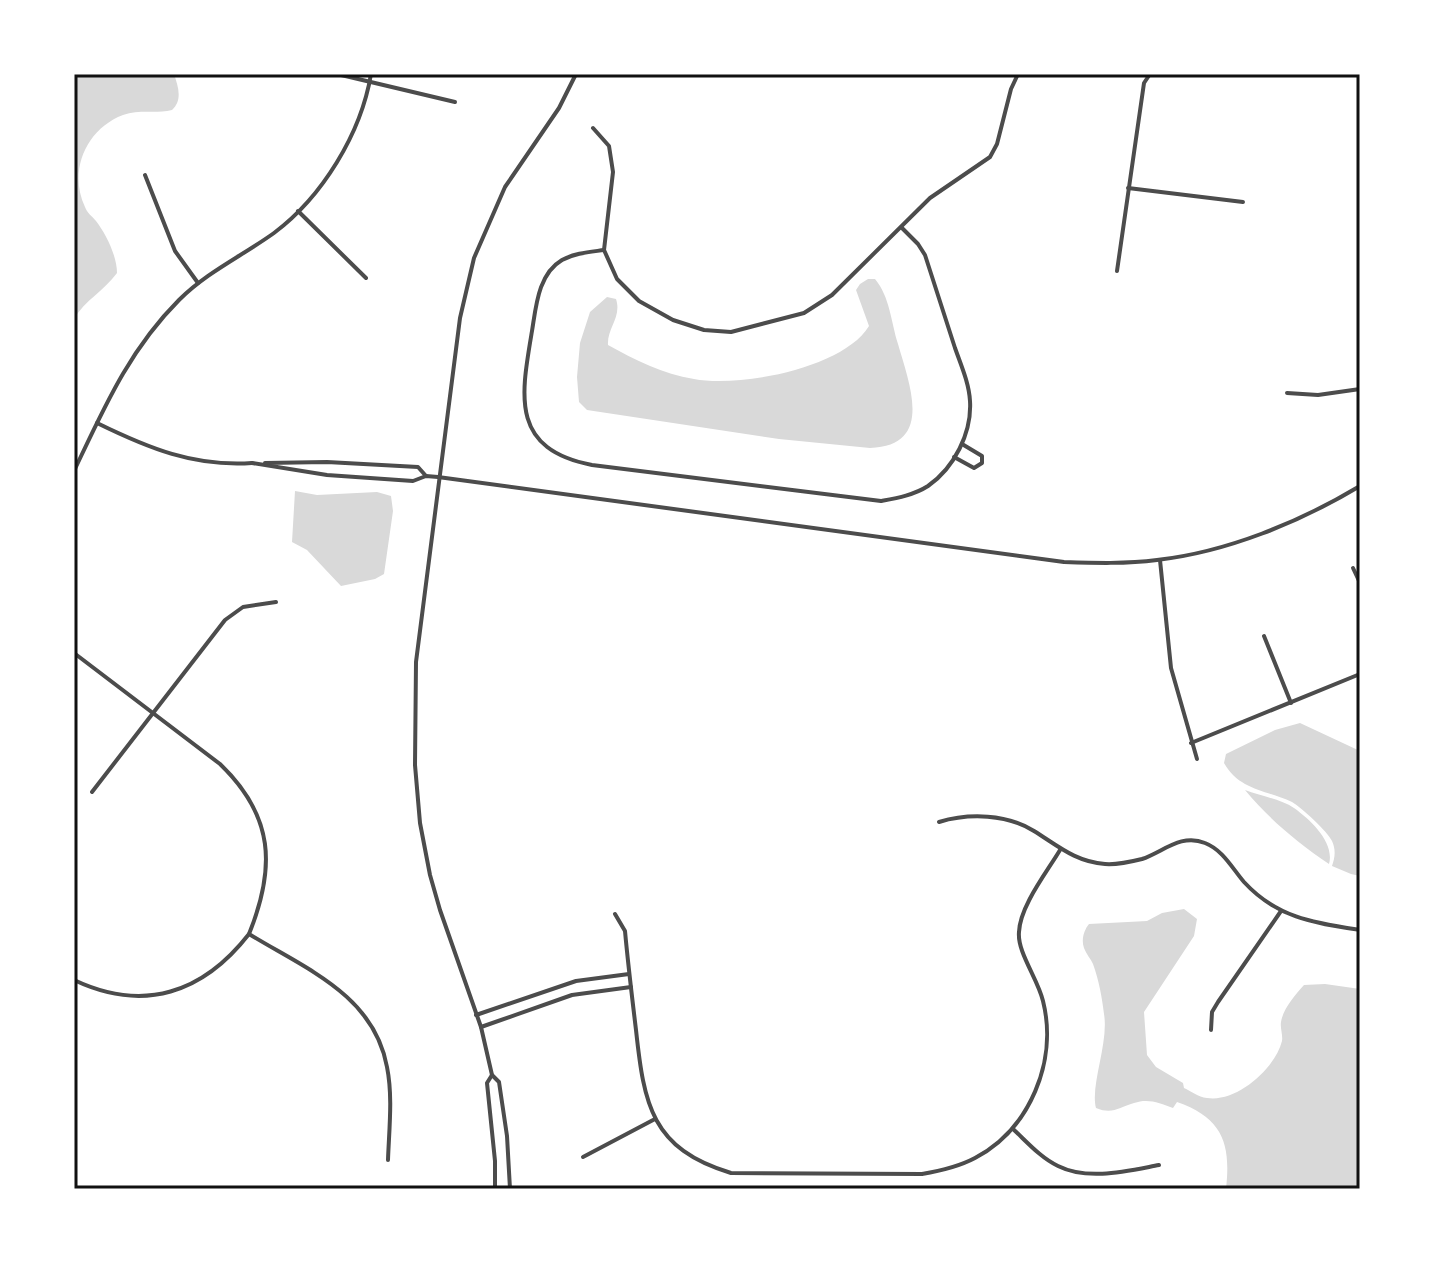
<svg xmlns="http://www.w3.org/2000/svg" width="1434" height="1263" font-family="'Playfair Display',serif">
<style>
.water{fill:#d9d9d9}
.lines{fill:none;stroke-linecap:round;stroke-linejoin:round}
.minor{stroke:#4c4c4c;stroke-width:4}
.tertiary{stroke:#4c4c4c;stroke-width:4}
.neatline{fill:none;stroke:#111;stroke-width:3}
</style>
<rect width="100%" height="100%" fill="#fff"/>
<g class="water">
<path d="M 74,74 L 174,74 C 178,86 183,100 172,110 C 156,114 139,109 123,115 C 86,129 68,171 85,207 C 87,213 92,216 96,221 C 106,234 117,256 117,273 C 104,291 85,300 74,319 Z"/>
<path d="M 868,279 L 875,279 C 890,297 891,322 898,344 C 909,383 935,446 870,448 L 779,439 L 587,410 L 579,402 L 577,377 L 580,343 L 590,312 L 607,297 L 616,299 C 622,317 607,328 608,345 C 635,360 663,374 694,379 C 739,388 844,368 869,326 L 856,290 L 860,284 Z"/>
<path d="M 295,491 L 317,495 L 377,492 L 391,496 L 393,511 L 384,574 L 375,579 L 341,586 L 307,550 L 292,542 Z"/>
<path d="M 1300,723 L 1360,751 L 1360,876 L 1351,874 L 1332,866 C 1335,857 1336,850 1332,841 C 1328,832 1301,807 1292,802 C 1266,790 1239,790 1224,763 L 1226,754 L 1275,730 Z"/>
<path d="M 1245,790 C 1260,796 1281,799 1294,808 C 1311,820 1335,843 1329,864 C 1297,842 1270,820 1245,790 Z"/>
<path d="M 1184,909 L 1197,919 L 1194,936 L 1144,1012 L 1147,1055 L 1156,1067 L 1183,1083 L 1184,1088 C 1191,1091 1198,1097 1207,1098 C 1236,1103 1275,1069 1282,1041 C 1283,1035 1280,1028 1281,1022 C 1283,1009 1295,995 1304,985 L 1325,984 L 1360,989 L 1360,1189 L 1226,1189 C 1231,1144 1223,1118 1177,1102 L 1173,1108 C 1160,1103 1148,1098 1134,1103 C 1119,1107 1113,1115 1096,1108 C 1090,1085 1109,1043 1104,1014 C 1102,997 1099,981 1093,964 C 1091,959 1086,954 1084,948 C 1081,940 1084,930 1089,924 L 1147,921 L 1162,913 Z"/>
</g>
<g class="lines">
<g class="minor">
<path d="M 337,74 L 455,102"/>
<path d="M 593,128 L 609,146 L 613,172 L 604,250 L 617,279 L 639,301 L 673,320 L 704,330 L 731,332 L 804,313 L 832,295 L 930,198 L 990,157 L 997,144 L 1011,89 L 1018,74"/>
<path d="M 145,175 L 175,251 L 198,283"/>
<path d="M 1128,188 L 1243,202"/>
<path d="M 298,211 L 366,278"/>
<path d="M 604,250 C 590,252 575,253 562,260 C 538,274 536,307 532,331 C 521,396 510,449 592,465 L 881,501 C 897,498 914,495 928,486 C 954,468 972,433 970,401 C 969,383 961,365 955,348 C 945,317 935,286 925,255 L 918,244 L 902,228"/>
<path d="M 1117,271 L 1144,83 L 1150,74"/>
<path d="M 1287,393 L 1318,395 L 1360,389"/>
<path d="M 954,457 L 974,468 L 982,463 L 982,456 L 962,444"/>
<path d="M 74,471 C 104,408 129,350 179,300 C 207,272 242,256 274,233 C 322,197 361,134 371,74"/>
<path d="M 1160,560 L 1171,668 L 1197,759"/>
<path d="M 1353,568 L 1360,583"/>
<path d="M 1264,636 L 1291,703"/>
<path d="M 74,653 L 220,764 C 274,816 276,867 249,934 C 306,969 374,995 387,1067 C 393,1097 389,1130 388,1160"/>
<path d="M 1191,743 L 1360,674"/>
<path d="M 92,792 L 225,620 L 243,607 L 276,602"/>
<path d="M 939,822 C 969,813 1007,814 1034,831 C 1058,846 1076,862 1105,864 C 1117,865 1130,862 1142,859 C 1163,852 1181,833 1205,843 C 1223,850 1232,868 1244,882 C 1277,918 1314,923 1360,930"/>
<path d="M 615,914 L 625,931 C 628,964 632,997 636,1030 C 644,1104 651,1149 731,1173 L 922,1174 C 940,1171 958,1167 975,1158 C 1030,1129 1058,1061 1043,1001 C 1038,979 1017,952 1019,932 C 1020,906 1047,872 1060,850"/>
<path d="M 74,980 C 144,1013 203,993 249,934"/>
<path d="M 476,1015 L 576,981 L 629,974"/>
<path d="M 481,1027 L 572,995 L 631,987"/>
<path d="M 1211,1030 L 1212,1012 L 1218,1002 L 1281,911"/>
<path d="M 1013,1129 C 1027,1142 1041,1158 1058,1166 C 1088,1181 1127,1171 1159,1165"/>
<path d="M 583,1157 L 655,1119"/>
</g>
<g class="tertiary">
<path d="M 97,423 C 148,448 194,467 252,463"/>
<path d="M 252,463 L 327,475 L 413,481 L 426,476 L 438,477 L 1064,562 C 1095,563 1126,564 1157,560 C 1227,552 1300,522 1360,486"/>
<path d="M 265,463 L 327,462 L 418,467 L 426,476"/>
<path d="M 492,1075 L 487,1083 L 495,1161 L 495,1189"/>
<path d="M 510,1189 L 507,1136 L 499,1082 L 492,1075 L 481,1027 L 440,910 L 430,875 L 420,823 L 415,765 L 416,662 L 460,318 L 474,258 L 505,187 L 559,108 L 576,74"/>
</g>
</g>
<rect width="1434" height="1263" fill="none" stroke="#ffffff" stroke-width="152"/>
<rect x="76" y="76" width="1282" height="1111" class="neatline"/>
</svg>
